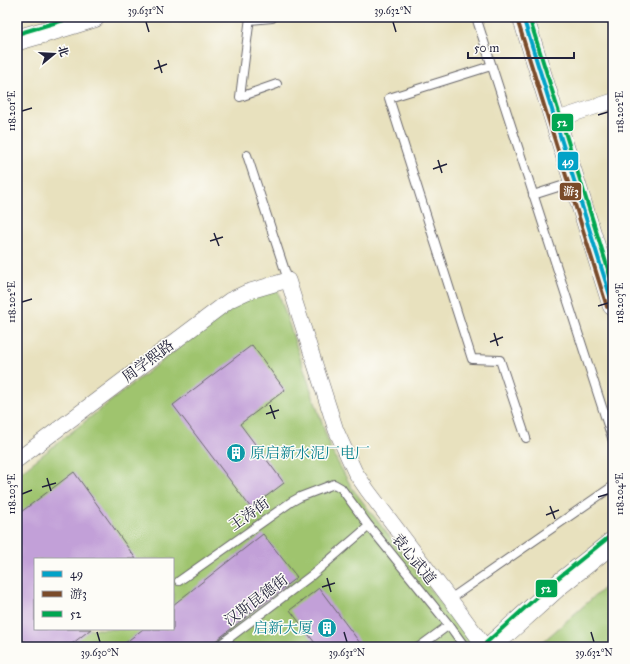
<svg xmlns="http://www.w3.org/2000/svg" width="630" height="664" font-family="'IM FELL Great Primer','Noto Serif SC',serif">
<style>
.green{fill:#9fc46e;stroke:#607354;fill-rule:evenodd}
.building{fill:#c2a0d8}
.lines{fill:none;stroke-linecap:round;stroke-linejoin:round}
.lane-casing{stroke:#676569;stroke-width:10}
.street-casing{stroke:#676569;stroke-width:16}
.secondary-casing{stroke:#676569;stroke-width:22}
.lane{stroke:#fff;stroke-width:8}
.street{stroke:#fff;stroke-width:15}
.secondary{stroke:#fff;stroke-width:21}
.bus-1-casing{stroke:#fdfcf7;stroke-width:7}
.bus-2-casing{stroke:#fdfcf7;stroke-width:7}
.bus-3-casing{stroke:#fdfcf7;stroke-width:7}
.bus-1{stroke:#02a2c7;stroke-width:4}
.bus-2{stroke:#7a4b2a;stroke-width:4}
.bus-3{stroke:#00a651;stroke-width:4}
.ticks{fill:none;stroke:#22223b;stroke-width:1.5}
.labels{text-anchor:middle;dominant-baseline:central;stroke-width:3;stroke-linejoin:round;paint-order:stroke}
.street-label{font-size:15px;fill:#22223b;stroke:#fdfcf7}
.culture-label{font-size:15px;fill:#0d838f;stroke:#fdfcf7;text-anchor:start}
.line-badge{stroke:#fdfcf7;stroke-width:1.5}
.badge-label{font-size:11px;text-anchor:middle;font-weight:bold;fill:#fff}
.neatline{fill:none;stroke:#22223b;stroke-width:1.5}
.ticks-label{font-size:10px;text-anchor:middle;fill:#22223b}
</style>
<rect width="100%" height="100%" fill="#fdfcf7"/>
<filter id="ink" filterUnits="userSpaceOnUse"><feTurbulence type="fractalNoise" baseFrequency=".025" numOctaves="2"/><feDisplacementMap in="SourceGraphic" scale="8" xChannelSelector="R" yChannelSelector="G"/><feConvolveMatrix kernelMatrix="1 2 1 2 8 2 1 2 1" color-interpolation-filters="sRGB"/></filter>
<filter id="wash" filterUnits="userSpaceOnUse"><feTurbulence type="fractalNoise" baseFrequency=".012" numOctaves="4" result="noise"/><feDisplacementMap in="SourceGraphic" scale="16" xChannelSelector="R" yChannelSelector="G"/><feGaussianBlur stdDeviation="0.9" result="paint"/><feColorMatrix in="noise" values="0 0 0 0 0 0 0 0 0 0 0 0 0 0 0 0 0 1.4 0 .05"/><feComposite in="paint" operator="in"/></filter>
<g filter="url(#wash)">
<rect width="100%" height="100%" fill="#e8e1be"/>
<g class="green">
<path d="M 277,288 L 331,450 L 352,488 L 475,647 L 17,647 L 17,475 L 224,312 L 250,297 ZM 35,559 L 173,559 L 173,629 L 35,629 Z"/>
<path d="M 613,580 L 613,647 L 537,647 Z"/>
</g>
<g id="blocks">
<g class="building">
<path d="M 252,345 L 285,390 L 240,424 L 284,483 L 251,508 L 173,405 Z"/>
<path d="M 74,472 L 136,559 L 35,559 L 35,629 L 91,629 L 68,647 L 27,647 L 17,632 L 17,515 Z"/>
<path d="M 263,534 L 297,577 L 208,647 L 120,647 L 143,629 L 173,629 L 173,605 Z"/>
<path d="M 319,588 L 363,647 L 318,647 L 290,610 Z"/>
</g>
</g>
</g>
<g filter="url(#ink)">
<use href="#blocks" fill-opacity="0" stroke="#676569" stroke-width="1"/>
<g class="lines">
<g class="lane-casing">
<g id="lane">
<path d="M 250,17 L 240,97 L 277,84"/>
<path d="M 476,17 L 613,441"/>
<path d="M 250,20 L 272,18 L 272,17"/>
<path d="M 491,66 L 389,98 L 472,359 L 500,360 L 526,438"/>
<path d="M 247,155 L 288,280"/>
<path d="M 533,195 L 574,182"/>
<path d="M 179,581 L 291,502 L 300,497 L 334,484 L 341,488 L 369,526 L 449,625 L 465,647"/>
<path d="M 450,599 L 613,486"/>
<path d="M 217,647 L 312,575 L 369,526"/>
<path d="M 419,647 L 449,625"/>
</g>
</g>
<g class="street-casing">
<g id="street">
<path d="M 555,120 L 613,101"/>
<path d="M 17,460 L 230,300 L 247,292 L 288,280 L 336,430 L 355,472 L 368,491 L 450,599 L 485,647"/>
</g>
</g>
<g class="secondary-casing">
<g id="secondary">
<path d="M 523,17 L 613,305"/>
<path d="M 17,40 L 52,30 L 94,17"/>
<path d="M 490,647 L 561,583 L 613,542"/>
</g>
</g>
<use href="#lane" class="lane"/>
<use href="#street" class="street"/>
<use href="#secondary" class="secondary"/>
<g class="bus-1-casing">
<path id="bus-1" d="M 523,17 L 613,305"/>
</g>
<g class="bus-2-casing">
<path id="bus-2" d="M 517,19 L 607,307"/>
</g>
<g class="bus-3-casing">
<g id="bus-3">
<path d="M 529,17 L 613,285"/>
<path d="M 17,34 L 74,17"/>
<path d="M 486,643 L 557,579 L 609,537"/>
</g>
</g>
<use href="#bus-1" class="bus-1"/>
<use href="#bus-2" class="bus-2"/>
<use href="#bus-3" class="bus-3"/>
</g>
</g>
<path class="ticks" d="M 146,22 L 149,32M 393,22 L 396,32M 158,60 L 162,73M 154,69 L 167,64M 22,111 L 32,108M 598,115 L 608,112M 438,160 L 442,173M 433,169 L 447,164M 214,233 L 219,246M 210,241 L 223,237M 22,302 L 32,299M 598,306 L 608,303M 494,333 L 498,346M 490,342 L 503,337M 270,405 L 275,419M 266,414 L 279,410M 47,478 L 51,491M 42,487 L 56,483M 22,494 L 32,490M 598,497 L 608,494M 550,506 L 555,519M 546,515 L 559,510M 327,578 L 331,592M 322,587 L 335,583M 97,632 L 100,642M 344,632 L 347,642M 591,632 L 594,642"/>
<defs>
<g id="building-disc" transform="scale(1)"><circle r="9.5" fill="#0f9aa8" stroke="#fdfcf7"/><path d="M-4-6H4V6H1V3H-1V6H-4ZM-2.5-4.3h1.7v1.8h-1.7ZM.8-4.3h1.7v1.8H.8ZM-2.5-1h1.7V.8h-1.7ZM.8-1h1.7V.8H.8Z" fill="#fff"/></g>
</defs>
<g fill-rule="evenodd">
<use href="#building-disc" x="236" y="453"/>
<use href="#building-disc" x="327" y="628"/>
</g>
<g class="labels">
<g class="street-label">
<text transform="translate(148 361) rotate(-37)">周学熙路</text>
<text transform="translate(249 514) rotate(-35)">王涛街</text>
<text transform="translate(414 559) rotate(51)">袁心武道</text>
<text transform="translate(256 600) rotate(-37)">汉斯昆德街</text>
</g>
<g class="culture-label">
<text x="250" y="453">原启新水泥厂电厂</text>
<text x="313" y="628" text-anchor="end">启新大厦</text>
</g>
</g>
<g class="line-badge">
<rect x="551" y="113" width="23" height="19" rx="4" fill="#00a651"/>
<rect x="557" y="151" width="22" height="20" rx="4" fill="#02a2c7"/>
<rect x="559" y="182" width="23" height="19" rx="4" fill="#7a4b2a"/>
<rect x="535" y="579" width="23" height="19" rx="4" fill="#00a651"/>
</g>
<g class="badge-label">
<text x="562" y="126">52</text>
<text x="568" y="165">49</text>
<text x="571" y="195">游3</text>
<text x="546" y="592">52</text>
</g>
<rect width="630" height="664" fill="none" stroke="#fdfcf7" stroke-width="44"/>
<rect x="34" y="558" width="140" height="72" fill="#fdfcf7" stroke="#a5a5ac"/>
<rect x="42" y="571" width="20" height="6" fill="#02a2c7" stroke="#a5a5ac"/>
<text x="70" y="578" font-size="12" fill="#22223b">49</text>
<rect x="42" y="591" width="20" height="6" fill="#7a4b2a" stroke="#a5a5ac"/>
<text x="70" y="598" font-size="12" fill="#22223b">游3</text>
<rect x="42" y="611" width="20" height="6" fill="#00a651" stroke="#a5a5ac"/>
<text x="70" y="618" font-size="12" fill="#22223b">52</text>
<g transform="translate(54 54) rotate(72)" stroke="#fdfcf7" stroke-width="3" paint-order="stroke">
<path d="M0-3L7 15L0 10L-7 15Z" fill="#22223b"/>
<text y="-6" font-size="11" font-weight="bold" text-anchor="middle" fill="#22223b">北</text>
</g>
<path d="M468 52v6h106v-6" fill="none" stroke="#22223b" stroke-width="2"/>
<text x="474" y="52" font-size="12" fill="#22223b" stroke="#fdfcf7" stroke-width="3" paint-order="stroke">50 m</text>
<rect x="22" y="22" width="586" height="620" class="neatline"/>
<g class="ticks-label">
<text x="146" y="14">39.631°N</text>
<text x="393" y="14">39.632°N</text>
<text transform="translate(11 111) rotate(-90)" y="4">118.201°E</text>
<text transform="translate(619 112) rotate(-90)" y="4">118.202°E</text>
<text transform="translate(11 302) rotate(-90)" y="4">118.202°E</text>
<text transform="translate(619 303) rotate(-90)" y="4">118.203°E</text>
<text transform="translate(11 494) rotate(-90)" y="4">118.203°E</text>
<text transform="translate(619 494) rotate(-90)" y="4">118.204°E</text>
<text x="100" y="656">39.630°N</text>
<text x="347" y="656">39.631°N</text>
<text x="594" y="656">39.632°N</text>
</g>
</svg>
